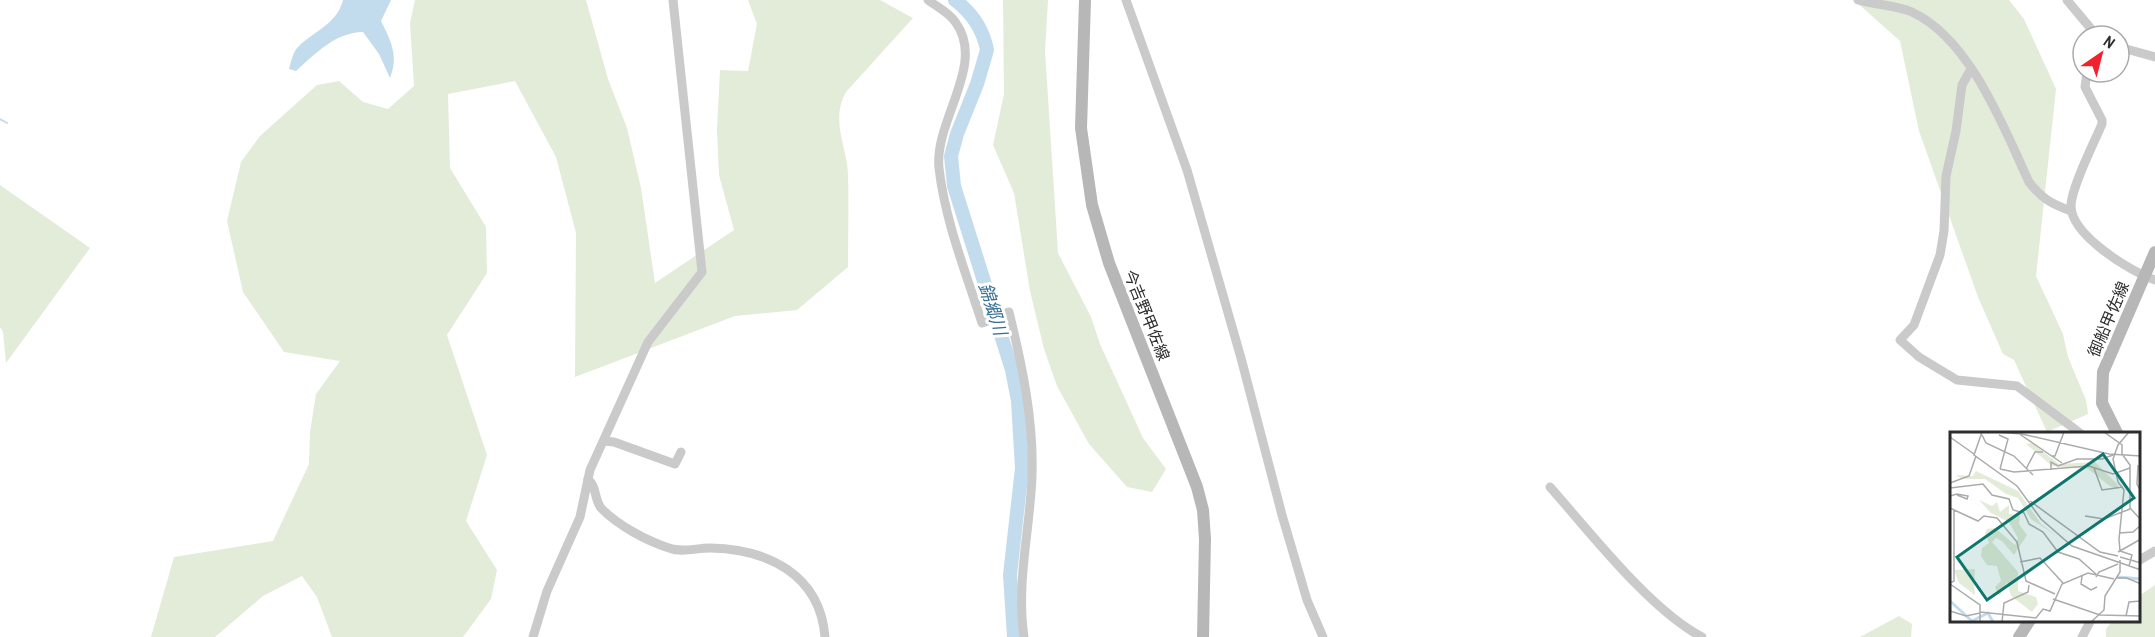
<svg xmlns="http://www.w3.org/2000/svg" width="2155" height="637" font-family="'Archivo Narrow','Noto Sans JP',sans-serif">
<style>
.green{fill:#e3ecd9}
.water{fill:#c3dced}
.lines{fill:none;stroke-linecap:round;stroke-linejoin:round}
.stream{stroke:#c3dced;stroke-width:2}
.river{stroke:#c3dced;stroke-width:14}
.minor{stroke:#cacaca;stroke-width:9}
.secondary{stroke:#b7b7b7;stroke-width:12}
.labels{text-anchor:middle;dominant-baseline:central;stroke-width:6;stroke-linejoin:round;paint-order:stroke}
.street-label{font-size:16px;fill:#2d2d2d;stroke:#fff}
.water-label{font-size:18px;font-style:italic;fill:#366e93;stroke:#fff}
.inset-river{fill:none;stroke:#c3dced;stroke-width:3}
.inset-road{fill:none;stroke:#ababab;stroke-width:1.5}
.view{fill:#0f766e;fill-opacity:0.15;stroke:#0f766e;stroke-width:3}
.inset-edge{fill:none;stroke:#2d2d2d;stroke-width:3}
</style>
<rect width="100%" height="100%" fill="#fff"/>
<g class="green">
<path d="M 415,0 L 586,0 L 608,79 L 627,128 L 641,188 L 655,283 L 734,230 L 719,175 L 717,129 L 720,70 L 748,71 L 757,24 L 748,0 L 880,0 L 913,18 L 846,92 C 830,121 847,146 848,174 C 849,205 848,236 848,267 L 797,310 L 735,316 L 575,377 L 576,233 L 556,157 L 515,81 L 448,94 L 450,168 L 486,227 L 487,273 L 447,335 L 487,455 L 466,521 L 497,570 L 491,599 L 463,637 L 332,637 L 317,597 L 302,576 L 263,596 L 215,637 L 151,637 L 174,557 L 273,541 L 309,464 L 310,432 L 316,394 L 340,361 L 284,352 L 243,292 L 227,221 L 241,162 L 260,136 L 317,85 L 339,81 L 363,102 L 388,109 L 414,86 L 410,23 Z"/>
<path d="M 1003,0 L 1048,0 L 1045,51 L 1058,253 L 1091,317 L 1100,344 L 1143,438 L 1166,469 L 1152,492 L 1127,487 L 1089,444 L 1057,386 L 1044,349 L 1030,291 L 1014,193 L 993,145 L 1004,94 Z"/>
<path d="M 1854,0 L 2009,0 L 2024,19 L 2056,89 L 2036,276 L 2063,334 L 2068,357 L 2086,400 L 2088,414 L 2047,432 L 2014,360 L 2003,354 L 1978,297 L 1919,131 L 1900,41 Z"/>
<path d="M 0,185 L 90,248 L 6,363 L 3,332 L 0,327 Z"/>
<path d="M 2155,585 L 2155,637 L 2106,637 L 2106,629 L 2112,621 L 2138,620 L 2139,596 Z"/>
<path d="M 1899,616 L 1912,624 L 1911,637 L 1860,637 Z"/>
</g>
<path class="water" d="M 343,0 L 391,0 L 381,21 C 391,41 399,56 390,78 L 379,54 L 363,32 C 336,32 315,54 296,71 L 289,69 C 291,62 293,52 298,47 C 314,31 337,24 343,0 Z"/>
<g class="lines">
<path class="stream" d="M 0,119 L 7,123"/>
<path class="river" d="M 955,0 C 972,13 983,29 987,50 L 977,84 L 957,134 L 951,156 L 954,186 L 1012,370 L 1018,401 L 1022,468 L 1010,575 L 1014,637"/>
<g class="minor">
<path d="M 928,0 C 937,7 950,13 956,23 C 986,65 934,121 939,168 C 945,221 966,273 982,323 L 1009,312 C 1022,365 1034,421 1032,476 C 1030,530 1016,583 1024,637"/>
<path d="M 1126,0 L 1187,170 L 1241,358 L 1282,515 L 1307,600 L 1323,637"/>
<path d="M 1858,0 C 1875,5 1896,5 1912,12 C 1970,39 2003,126 2029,182 C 2042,199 2052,204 2071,211"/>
<path d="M 2067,0 L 2097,36"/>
<path d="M 2119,47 L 2155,57"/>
<path d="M 1971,69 L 1962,85 L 1956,131 L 1946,176 L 1944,231 L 1940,255 L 1914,325 L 1900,340 L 1919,357 L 1957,380 L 2017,386 L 2080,433"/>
<path d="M 2087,72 L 2085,87 L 2102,120 L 2102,124 C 2094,143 2071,188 2071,206 C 2071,235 2131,272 2155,280"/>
<path d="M 604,441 L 614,442 L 675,464 L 681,452"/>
<path d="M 588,479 C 597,487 594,499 601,508 C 617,525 647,541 669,548 C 682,553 696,548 710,548 C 767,549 820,574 825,637"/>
<path d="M 1550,487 C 1590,532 1650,610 1702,637"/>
<path d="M 2138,561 L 2155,551"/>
<path d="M 533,637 L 547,591 L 580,517 L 590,470 L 648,342 L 702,272 L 673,0"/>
<path d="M 2082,637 L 2091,620"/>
</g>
<g class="secondary">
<path d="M 1085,0 L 1081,128 L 1092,205 L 1109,263 L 1197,487 L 1203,510 L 1205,539 L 1203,637"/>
<path d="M 2117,433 L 2102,403 L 2103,372 L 2155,252"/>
<path d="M 2019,637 L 2030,620"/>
</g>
</g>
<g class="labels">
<g class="street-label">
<text transform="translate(1147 315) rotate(68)">今吉野甲佐線</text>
<text transform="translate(2108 319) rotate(-67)">御船甲佐線</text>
</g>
<g class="water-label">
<text transform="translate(993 309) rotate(72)">錦郷川</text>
</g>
</g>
<g transform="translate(1950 432)">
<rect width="190" height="190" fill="#fff"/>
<path d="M 82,11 L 109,32 L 145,30 L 169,54 L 167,57 L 160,54 L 138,37 L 102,34 L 76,12 ZM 26,39 L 68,59 L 91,92 L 107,104 L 81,87 L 68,66 L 56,62 L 35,47 L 12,47 L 6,43 L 23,44 ZM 29,68 L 42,74 L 47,70 L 50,80 L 59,73 L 59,82 L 70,83 L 69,92 L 77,103 L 64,123 L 52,109 L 46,106 L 42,110 L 68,140 L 68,159 L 86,165 L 88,172 L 82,180 L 61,164 L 57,150 L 50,163 L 48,162 L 45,155 L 51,149 L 47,134 L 37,133 L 31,124 L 32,116 L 39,111 L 35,101 L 37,97 L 45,96 L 65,113 L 68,106 L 59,90 L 41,81 ZM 25,137 L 24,150 L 25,163 L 9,151 L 4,138 Z" fill="#e3ecd9"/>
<path class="inset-river" d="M 168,145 L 191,147M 0,169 L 22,189 L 38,181 L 43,190"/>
<path class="inset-road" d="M 32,0 L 24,23 L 67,54 L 91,87 L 122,114 L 191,138M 47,0 L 72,2 L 159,22 L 191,24M 154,0 L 172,13 L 172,22 L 180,33 L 180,76 L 191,88M 68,1 L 112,31M 32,3 L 36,11 L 64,24 L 83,43M 49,3 L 58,7 L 50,37M 0,5 L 24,22M 101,24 L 105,24 L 114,0M 188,33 L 187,52 L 191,60M 144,36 L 152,58 L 173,55M 50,37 L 64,40 L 139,34 L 163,42 L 180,36M 76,37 L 85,20 L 93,20M 101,38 L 101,30 L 108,34 L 127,27 L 152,27 L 163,23M 0,51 L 19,44 L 26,24M 0,56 L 33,52 L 42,63 L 59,67 L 63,78 L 74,81 L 79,92 L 93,100 L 108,120 L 129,127 L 147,143M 0,64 L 7,62 L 18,64 L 17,67 L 7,63M 80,69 L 150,120 L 168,124M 0,76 L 28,89 L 34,84 L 47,86 L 67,110 L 76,149 L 105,162M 135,84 L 154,87 L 180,77M 169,101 L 183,100 L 191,93M 168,120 L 191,107M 170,125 L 191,131M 70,130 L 90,126 L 113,151M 179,134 L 182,123 L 170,119 L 169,107 L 174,58 L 168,50 L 163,27 L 168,13 L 179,0M 132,144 L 131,152 L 141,158 L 147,155M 146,145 L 149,140 L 168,132M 166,146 L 177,146 L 191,152M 0,151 L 4,149 L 4,78M 0,152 L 30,173 L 30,190M 103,167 L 150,183 L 191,184M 0,179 L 16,184 L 30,181M 30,180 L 86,186 L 93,177 L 100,179 L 112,152 L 138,141 L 164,147M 176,184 L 179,170 L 191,169M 52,190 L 54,171 L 78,160 L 79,153M 141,190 L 154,178 L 155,164 L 170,140 L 170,128"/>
<path class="view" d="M 153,22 L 184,66 L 37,168 L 7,125 Z"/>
<rect width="190" height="190" class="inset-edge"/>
</g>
<g transform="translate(2101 54) rotate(35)"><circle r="28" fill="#ffffff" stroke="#ababab" stroke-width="1.5"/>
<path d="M0-4.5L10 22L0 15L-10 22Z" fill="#f0222e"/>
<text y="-9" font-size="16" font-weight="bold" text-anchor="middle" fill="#2d2d2d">N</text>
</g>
</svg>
